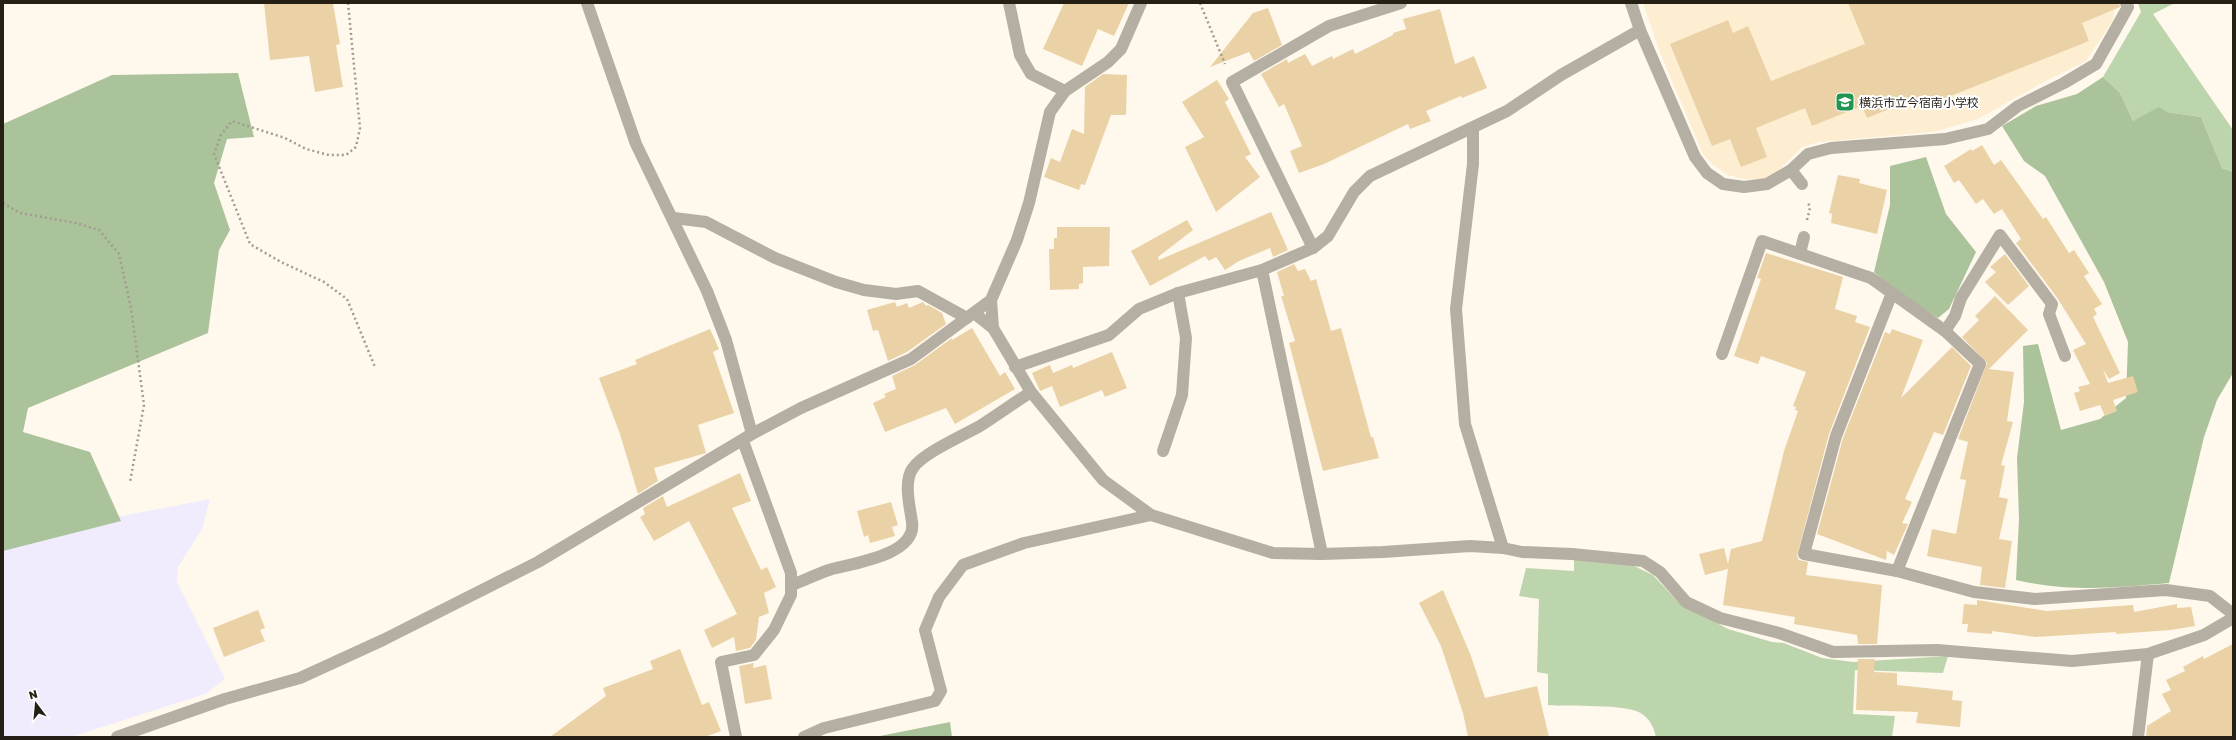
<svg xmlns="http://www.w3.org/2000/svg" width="2236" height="740" font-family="'Golos Text','Noto Sans JP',sans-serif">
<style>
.industrial{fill:#f0ecfe}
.built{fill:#fdedd1}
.green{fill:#bdd5ac}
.forest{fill:#abc39a}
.building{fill:#ead2a6}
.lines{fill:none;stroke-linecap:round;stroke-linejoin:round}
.path{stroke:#a19b90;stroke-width:2.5;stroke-dasharray:2 3;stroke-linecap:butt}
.minor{stroke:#b5afa3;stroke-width:12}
.labels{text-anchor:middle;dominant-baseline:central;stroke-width:4;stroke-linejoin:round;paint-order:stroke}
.poi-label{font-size:12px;fill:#251f15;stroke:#fff;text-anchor:start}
</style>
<rect width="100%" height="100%" fill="#fff8ed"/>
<path class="industrial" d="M 210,499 L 202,529 L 178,567 L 177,582 L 225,679 L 205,694 L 71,737 L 3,737 L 3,543 L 96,521 Z"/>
<path class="built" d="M 1643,3 L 2115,3 L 2113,20 L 2086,61 L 2040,84 L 1978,119 L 1933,132 L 1819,142 L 1802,147 L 1775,174 L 1764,179 L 1744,179 L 1728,175 L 1712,164 L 1703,154 L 1661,55 Z"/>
<g class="green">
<path d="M 2138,3 L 2175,3 L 2153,14 L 2233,130 L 2233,172 L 2222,168 L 2201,117 L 2167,112 L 2133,121 L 2120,93 L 2103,77 L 2141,12 Z"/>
<path d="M 1574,558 L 1634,566 L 1653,575 L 1678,602 L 1728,629 L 1772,642 L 1784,643 L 1822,658 L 1853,662 L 1948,656 L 1943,673 L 1855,670 L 1853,714 L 1895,716 L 1892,737 L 1656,737 C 1654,728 1650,719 1642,714 C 1627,703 1569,707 1548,705 L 1548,674 L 1537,672 L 1539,599 L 1519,596 L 1526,568 L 1574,571 Z"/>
</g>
<g class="forest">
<path d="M 238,73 L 254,137 L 227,139 L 214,183 L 230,230 L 219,250 L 208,333 L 28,408 L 23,432 L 90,452 L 121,521 L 3,551 L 3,124 L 112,75 Z"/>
<path d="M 2103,77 L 2120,93 L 2133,121 L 2159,107 L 2167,112 L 2201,117 L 2222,168 L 2233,172 L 2233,373 L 2217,400 L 2204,437 L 2169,583 C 2114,588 2070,592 2016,580 L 2019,519 L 2017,458 L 2024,402 L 2023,346 L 2038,344 L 2061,430 L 2100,419 L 2126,398 L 2128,342 L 2104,282 L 2045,176 L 2024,161 L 2002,126 L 2036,106 L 2077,94 Z"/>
<path d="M 1926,157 L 1946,214 L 1976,252 L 1949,309 L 1938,318 L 1902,296 L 1874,272 L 1890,205 L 1890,166 Z"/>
<path d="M 950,722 L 952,737 L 875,737 Z"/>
</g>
<g class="building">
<path d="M 264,3 L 333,3 L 340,44 L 336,45 L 343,87 L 315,92 L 309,56 L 270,60 Z"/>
<path d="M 1064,3 L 1129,3 L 1114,36 L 1098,29 L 1082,66 L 1043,49 Z"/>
<path d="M 1848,3 L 2119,3 L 2120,7 L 2082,23 L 2089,41 L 1928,105 L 1924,95 L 1867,118 L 1862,106 L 1812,126 L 1805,108 L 1756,128 L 1767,157 L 1741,167 L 1730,139 L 1712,146 L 1670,44 L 1728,20 L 1733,33 L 1748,26 L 1771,81 L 1865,44 Z"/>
<path d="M 1268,8 L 1282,45 L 1254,61 L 1249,52 L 1210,67 L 1253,13 Z"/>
<path d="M 1440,9 L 1455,64 L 1474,56 L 1487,88 L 1462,98 L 1461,96 L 1426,111 L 1431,121 L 1410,129 L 1408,124 L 1324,164 L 1299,173 L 1290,151 L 1302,146 L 1284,104 L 1279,107 L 1261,74 L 1287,59 L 1288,63 L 1305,54 L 1312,66 L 1332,56 L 1333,59 L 1353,49 L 1355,54 L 1393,35 L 1393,33 L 1406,29 L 1403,19 Z"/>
<path d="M 1103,74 L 1127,75 L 1126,115 L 1111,115 L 1085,185 L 1081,184 L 1079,190 L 1044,177 L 1051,158 L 1060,162 L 1072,129 L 1084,134 L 1085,87 Z"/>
<path d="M 1217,80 L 1229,99 L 1225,102 L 1251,154 L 1245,157 L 1260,177 L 1216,212 L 1185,147 L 1204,137 L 1182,102 Z"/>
<path d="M 1982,145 L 1994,165 L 2001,160 L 2043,219 L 2046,217 L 2069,253 L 2074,250 L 2089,273 L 2084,276 L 2102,304 L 2094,309 L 2097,314 L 2093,317 L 2120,373 L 2109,379 L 2103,369 L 2108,383 L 2133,376 L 2138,392 L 2113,400 L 2117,411 L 2105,416 L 2100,405 L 2080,411 L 2074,393 L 2080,391 L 2078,387 L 2090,384 L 2073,350 L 2086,344 L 2058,299 L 2016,243 L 2021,239 L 2002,209 L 1994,214 L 1983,199 L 1976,204 L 1959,180 L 1954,183 L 1944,166 L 1971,149 L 1972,151 Z"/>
<path d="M 1838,175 L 1860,179 L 1859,183 L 1887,190 L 1877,234 L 1831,223 L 1832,214 L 1829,213 Z"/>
<path d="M 1271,212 L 1288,250 L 1273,257 L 1270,248 L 1239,261 L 1225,270 L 1216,257 L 1209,261 L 1205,256 L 1150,286 L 1131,251 L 1187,220 L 1193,230 L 1158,257 L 1159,260 Z"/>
<path d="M 1057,227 L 1110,227 L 1109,266 L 1083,267 L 1083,283 L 1079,284 L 1079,289 L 1050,290 L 1049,249 L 1054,249 L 1054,238 L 1057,238 Z"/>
<path d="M 1766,253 L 1843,277 L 1835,309 L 1857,316 L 1855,322 L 1870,327 L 1829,434 L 1797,556 L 1799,560 L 1808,562 L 1806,575 L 1882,585 L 1877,644 L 1858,644 L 1857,635 L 1794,624 L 1795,617 L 1723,605 L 1728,569 L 1705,575 L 1699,554 L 1724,548 L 1728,564 L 1731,549 L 1762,541 L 1784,451 L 1798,411 L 1795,410 L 1796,407 L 1793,406 L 1806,372 L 1761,356 L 1758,364 L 1734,356 L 1761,279 L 1757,278 Z"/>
<path d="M 2005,254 L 2029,286 L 2008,305 L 1985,282 L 1996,272 L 1990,267 Z"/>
<path d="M 1294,264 L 1298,271 L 1305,269 L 1311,281 L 1316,279 L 1331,331 L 1341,328 L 1371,437 L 1373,437 L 1379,458 L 1323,471 L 1289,343 L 1295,341 L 1281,296 L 1284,296 L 1277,272 Z"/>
<path d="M 1995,296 L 2028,330 L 1989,369 L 2014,372 L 2007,421 L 2013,422 L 2001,465 L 2005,466 L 1999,497 L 2008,499 L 1999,539 L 2012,541 L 2005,588 L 1980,585 L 1982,567 L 1927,556 L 1932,529 L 1956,534 L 1966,480 L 1960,479 L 1968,442 L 1958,439 L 1987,363 L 1962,337 L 1979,320 L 1975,316 Z"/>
<path d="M 895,302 L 897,307 L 907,303 L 909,308 L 923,302 L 926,306 L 928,305 L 942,313 L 946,324 L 907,352 L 888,361 L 878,330 L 873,331 L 867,310 Z"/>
<path d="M 972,328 L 1000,376 L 1005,372 L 1015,389 L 955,424 L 946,408 L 885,432 L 873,403 L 886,397 L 884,394 L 896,389 L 892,376 L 915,365 L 952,338 L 952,340 Z"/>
<path d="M 710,329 L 719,349 L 713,352 L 734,413 L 698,425 L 706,453 L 654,468 L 658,481 L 638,494 L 620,434 L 599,378 L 637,364 L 635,360 Z"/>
<path d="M 1892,329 L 1923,340 L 1901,398 L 1952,347 L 1971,366 L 1943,435 L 1934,432 L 1905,499 L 1912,502 L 1902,523 L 1908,524 L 1894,555 L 1887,551 L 1886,560 L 1817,534 L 1843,438 L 1885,332 L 1890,334 Z"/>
<path d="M 1112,352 L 1127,388 L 1105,397 L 1102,390 L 1060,407 L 1052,386 L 1040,391 L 1032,373 L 1050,365 L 1053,373 L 1072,365 L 1073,368 Z"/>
<path d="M 740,473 L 751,501 L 732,508 L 761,570 L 767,567 L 776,587 L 764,593 L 769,613 L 759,617 L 756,640 L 750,648 L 736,651 L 734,637 L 712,648 L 704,630 L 737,614 L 689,521 L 654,541 L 640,517 L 645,514 L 643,508 L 663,496 L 667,507 Z"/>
<path d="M 891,502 L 898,525 L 892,527 L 895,536 L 870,543 L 868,535 L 864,537 L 857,511 Z"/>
<path d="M 1443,590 L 1471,656 L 1485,698 L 1537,686 L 1549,737 L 1468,737 L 1463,713 L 1441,646 L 1419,603 Z"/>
<path d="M 1977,600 L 2047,611 L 2133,605 L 2134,612 L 2177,604 L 2177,608 L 2191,607 L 2195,626 L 2171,630 L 2116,634 L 2116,632 L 2036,637 L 1992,631 L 1992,634 L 1967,632 L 1968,624 L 1962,624 L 1964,604 L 1977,605 Z"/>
<path d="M 258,610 L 265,628 L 260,630 L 265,641 L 224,657 L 213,628 Z"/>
<path d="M 2233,644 L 2233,737 L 2146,737 L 2147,726 L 2171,711 L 2162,694 L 2171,690 L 2166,680 L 2185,671 L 2183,667 L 2203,656 L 2204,659 Z"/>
<path d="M 680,649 L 702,705 L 709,702 L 721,731 L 705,737 L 550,737 L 606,696 L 603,688 L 653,669 L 650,661 Z"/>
<path d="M 1858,659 L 1875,659 L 1874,672 L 1897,673 L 1897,685 L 1953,691 L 1952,700 L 1962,701 L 1960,727 L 1916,723 L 1918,712 L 1856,710 Z"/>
<path d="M 754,663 L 753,668 L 766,665 L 772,699 L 745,704 L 739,666 Z"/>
</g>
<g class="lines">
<g class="path">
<path d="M 348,3 L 360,128 L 356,147 L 346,155 L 329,155 L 306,149 L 285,138 L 232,121 L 221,135 L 214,154 L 250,244 L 281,262 L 324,282 L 347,299 L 375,367"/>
<path d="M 1200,3 L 1225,64"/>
<path d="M 3,203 L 20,213 L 76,223 L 99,230 L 119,254 L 131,308 L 144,405 L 130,482"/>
<path d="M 1807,220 L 1810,208 L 1808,202"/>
</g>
<g class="minor">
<path d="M 587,3 L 636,144 L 707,291 L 726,340 L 752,434"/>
<path d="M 1009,3 L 1020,55 L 1031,74 L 1065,91"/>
<path d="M 1631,3 L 1640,30 L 1695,157 L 1707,173 L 1723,184 L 1744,187 L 1767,184 L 1791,170 L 1808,154 L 1831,148 L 1945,139 L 1988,129 L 2018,106 L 2064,83 L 2096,64 L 2128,7 L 2126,3"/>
<path d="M 1473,128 L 1473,164 L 1456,309 L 1465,424 L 1503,548"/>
<path d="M 1791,170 L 1802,184"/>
<path d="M 674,218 L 706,222 L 775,258 L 836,282 L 864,290 L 896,294 L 918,291 L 967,318"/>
<path d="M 1313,248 L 1232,82 L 1329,26 L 1401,3"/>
<path d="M 1800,253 L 1804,237"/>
<path d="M 1262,270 L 1322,554"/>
<path d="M 1892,293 L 1836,436 L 1804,554 L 1897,571 L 1974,592 L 2035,599 L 2166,590 L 2210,596 L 2233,614"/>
<path d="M 991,300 L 993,328"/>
<path d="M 974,313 L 993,328 L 1031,392 L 1103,480 L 1151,515"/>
<path d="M 1945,331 L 1955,316 L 1961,298 L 2000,235 L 2052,304 L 2049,314 L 2065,356"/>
<path d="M 1722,354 L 1762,241 L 1871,278 L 1945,331 L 1980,364 L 1897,571"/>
<path d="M 1015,367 L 1109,335 L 1139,309 L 1178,293 L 1262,270 L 1313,248 L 1328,236 L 1354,192 L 1370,176 L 1507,111 L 1561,75 L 1640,30"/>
<path d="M 1163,451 L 1182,395 L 1186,338 L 1178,293"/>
<path d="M 792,585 C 805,580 819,573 832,569 C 854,563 917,555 912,522 C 910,507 903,481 913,468 C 923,453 964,435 980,426 C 997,415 1014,403 1031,392"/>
<path d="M 117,737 L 225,699 L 300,678 L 383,640 L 538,562 L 752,434 L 801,408 L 911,359 L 991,300 L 1017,240 L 1029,203 L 1050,112 L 1065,91 L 1108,62 L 1121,49 L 1141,3"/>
<path d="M 736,737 L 721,662 L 754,655 L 774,630 L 791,595 L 791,573 L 743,441"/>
<path d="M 804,737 L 824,728 L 935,701 L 941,691 L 925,630 L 939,597 L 963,565 L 1024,543 L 1151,515 L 1273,553 L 1322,554 L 1383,552 L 1470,546 L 1503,548 L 1522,552 L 1572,554 L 1643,561 L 1660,572 L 1686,602 L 1720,618 L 1779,633 L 1833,652 L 1937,650 L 2072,661 L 2148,654 L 2204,635 L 2233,618"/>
<path d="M 2138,737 L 2148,654"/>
</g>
</g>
<defs>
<g id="school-square" transform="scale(1)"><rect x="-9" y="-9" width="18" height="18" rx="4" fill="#229651" stroke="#fff"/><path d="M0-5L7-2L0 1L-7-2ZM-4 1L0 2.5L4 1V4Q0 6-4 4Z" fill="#fff"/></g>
</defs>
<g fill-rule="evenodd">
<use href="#school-square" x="1845" y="102"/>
</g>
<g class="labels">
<g class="poi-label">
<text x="1859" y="102">横浜市立今宿南小学校</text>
</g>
</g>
<rect width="2236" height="740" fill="none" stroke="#251f15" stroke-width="8"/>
<g transform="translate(36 704) rotate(344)" stroke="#ffffff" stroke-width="3" paint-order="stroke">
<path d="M0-3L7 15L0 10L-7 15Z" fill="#251f15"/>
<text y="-6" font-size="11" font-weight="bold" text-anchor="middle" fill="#251f15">N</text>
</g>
</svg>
